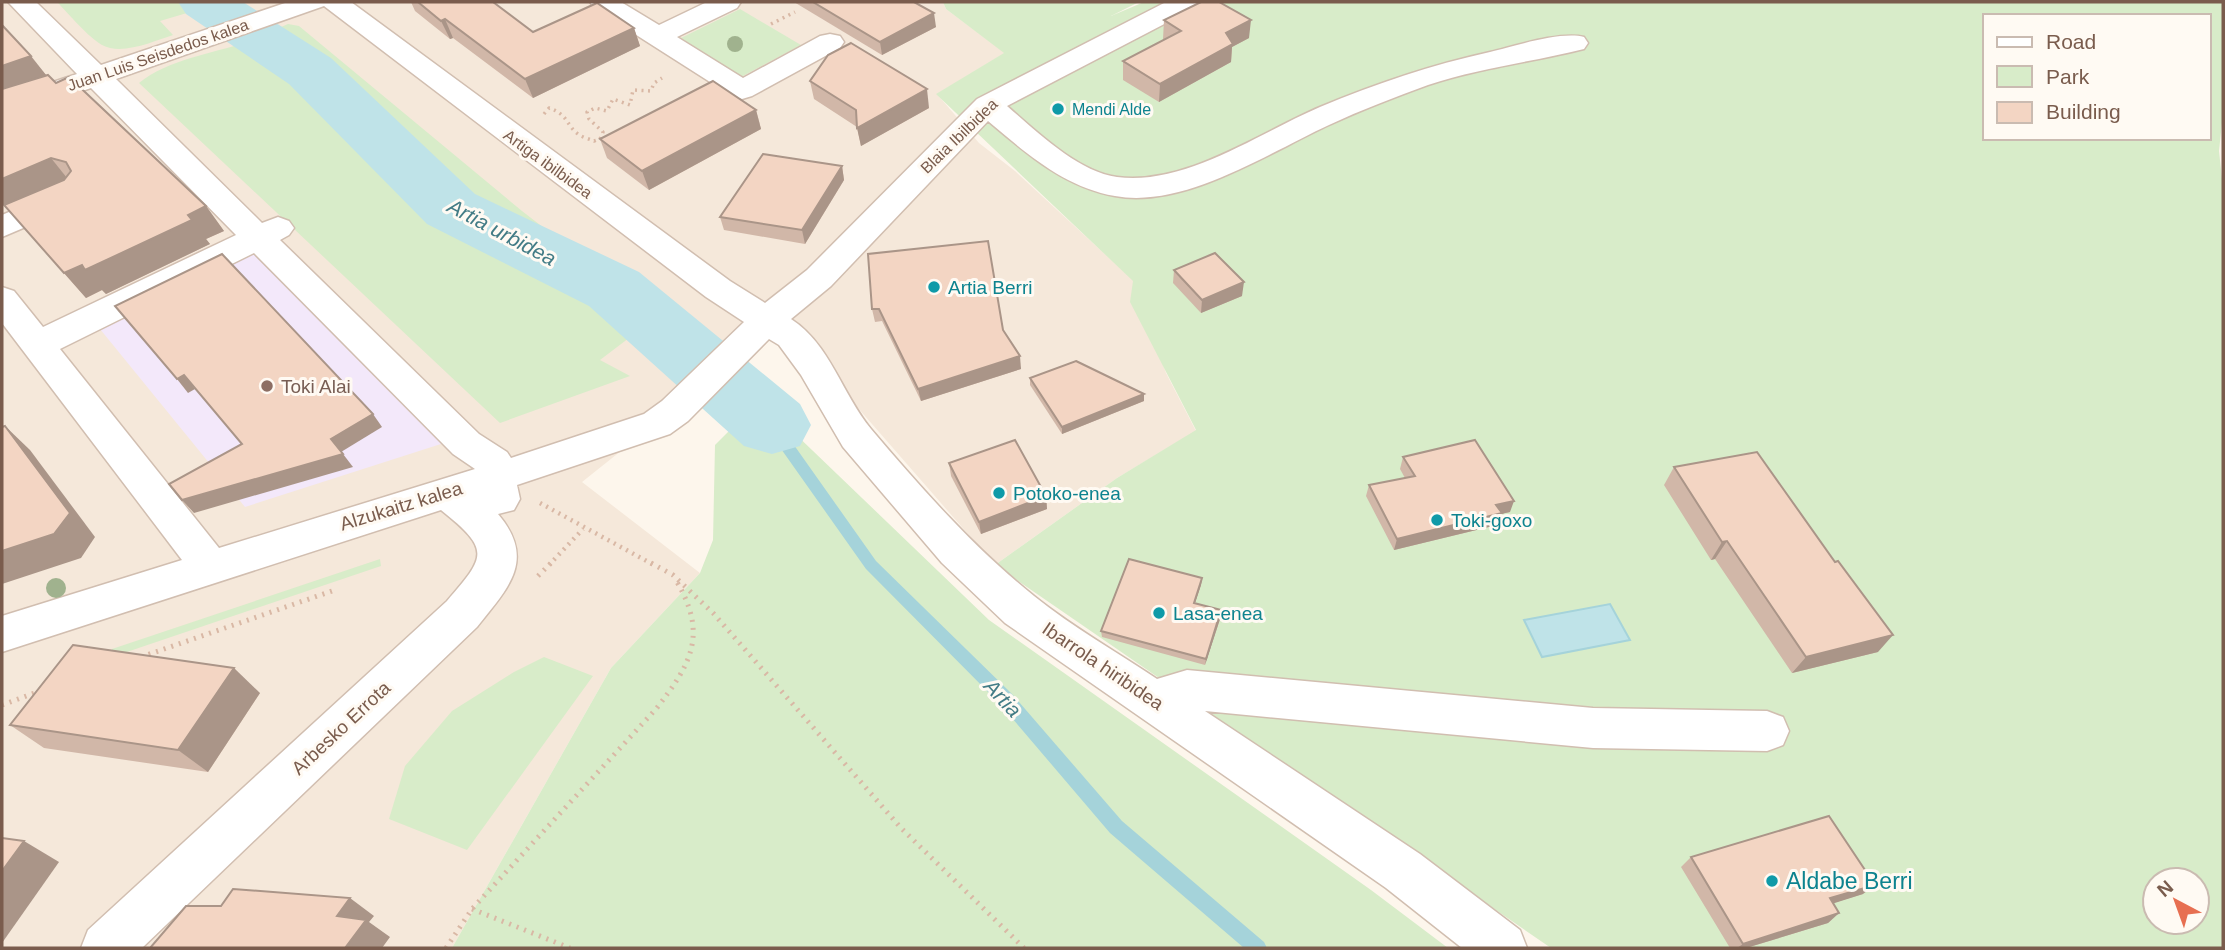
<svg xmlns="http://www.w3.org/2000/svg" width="2225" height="950" font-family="Arial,sans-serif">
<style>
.residential{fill:#f5e8da}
.education{fill:#f3e8fa}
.green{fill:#d8ecc9;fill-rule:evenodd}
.water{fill:#bfe3e8;stroke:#a5d3da;stroke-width:2}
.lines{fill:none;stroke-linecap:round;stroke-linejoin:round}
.stream{fill:#a5d3da;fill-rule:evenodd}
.river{fill:#bfe3e8;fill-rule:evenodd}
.minor-casing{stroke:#d1beb0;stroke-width:3}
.path-far2{stroke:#d9b8a5;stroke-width:3.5;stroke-dasharray:2 4.5;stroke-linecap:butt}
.path-far1{stroke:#d9b8a5;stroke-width:4.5;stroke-dasharray:2 5;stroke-linecap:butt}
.path{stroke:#d9b8a5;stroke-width:5;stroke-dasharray:2 6;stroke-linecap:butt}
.minor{fill:#fff;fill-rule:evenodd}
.tree{fill:#a0b28e}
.wall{fill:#d1b7a8}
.shaded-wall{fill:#aa9588}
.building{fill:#f3d5c3;stroke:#aa9588;stroke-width:2}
.culture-dot{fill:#0f9aa8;stroke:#fffaf3;stroke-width:2.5}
.education-dot{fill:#8d6e63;stroke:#fffaf3;stroke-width:2.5}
.labels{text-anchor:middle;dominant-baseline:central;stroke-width:6;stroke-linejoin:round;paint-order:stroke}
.far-street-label{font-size:16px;fill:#7a5c4d;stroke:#fffaf3}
.far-culture-label{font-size:16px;fill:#0d838f;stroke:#fffaf3;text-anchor:start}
.culture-label{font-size:19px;fill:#0d838f;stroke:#fffaf3;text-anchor:start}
.education-label{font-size:19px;fill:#785e54;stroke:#fffaf3;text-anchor:start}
.street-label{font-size:19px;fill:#7a5c4d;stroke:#fffaf3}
.water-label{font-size:21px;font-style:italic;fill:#437c86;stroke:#fffaf3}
.near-culture-label{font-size:23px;fill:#0d838f;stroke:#fffaf3;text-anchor:start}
</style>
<rect width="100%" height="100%" fill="#fdf6ec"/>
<path class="residential" d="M 2,2 L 943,2 L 946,9 L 1005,53 L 937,94 L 979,143 L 1015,171 L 1134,281 L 1166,373 L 1196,431 L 1117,478 L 995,565 L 783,322 L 582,482 L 700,573 L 611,668 L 452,948 L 2,948 Z"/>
<path class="education" d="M 257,252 L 444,443 L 245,507 L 100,329 Z"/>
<g class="green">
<path d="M 57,2 L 224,2 L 160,21 L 173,35 C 154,41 122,56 102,45 C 88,37 69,14 57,2 Z"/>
<path d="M 943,2 L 1139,2 L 1111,16 L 1144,2 L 2223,2 L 2223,113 L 2219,151 L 2223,188 L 2223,948 L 1551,948 L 995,565 L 1117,478 L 1196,430 L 1130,302 L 1133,281 L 936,94 L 1004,53 L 946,9 ZM 1985,16 L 2209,16 L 2209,138 L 1985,138 ZM 2155,880 L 2197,880 L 2197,922 L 2155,922 Z"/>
<path d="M 740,9 L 801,45 L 741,77 L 681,38 Z"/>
<path d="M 288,24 L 299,26 L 522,211 L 658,316 L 600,360 L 630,376 L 500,423 L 139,83 C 169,59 211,54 247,42 C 261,37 274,30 288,24 Z"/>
<path d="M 760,400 L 989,620 L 1371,890 L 1448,948 L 452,948 L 611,668 L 700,573 L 713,540 L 715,445 Z"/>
<path d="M 380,559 L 381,566 L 112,657 L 112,649 Z"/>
<path d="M 544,657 L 593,676 L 467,850 L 389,819 L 405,766 L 452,711 L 514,672 Z"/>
</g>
<path class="water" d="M 1610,604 L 1630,640 L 1542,657 L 1524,620 Z"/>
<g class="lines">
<path class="stream" d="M 772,420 L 777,421 L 876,561 L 1012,694 L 1122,821 L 1264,942 L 1267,948 L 1244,948 L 1110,833 L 1000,704 L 866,569 L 767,429 L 765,425 Z"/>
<path class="river" d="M 178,2 L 243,2 L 331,58 L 475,194 L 639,272 L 800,404 L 811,425 L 800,446 L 772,454 L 744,446 L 589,306 L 427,224 L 289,84 L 186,14 Z"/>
<g class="minor-casing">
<g id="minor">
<path d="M 8,2 L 36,2 L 101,65 L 288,2 L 351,2 L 730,281 L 765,303 L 807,270 L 977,99 L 1166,2 L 1199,2 L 1195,8 L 1007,106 C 1036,131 1078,172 1117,177 C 1185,186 1259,133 1320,107 C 1375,84 1431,65 1490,52 C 1515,46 1561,31 1584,37 L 1588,43 L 1584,49 C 1532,62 1479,68 1428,85 C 1395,97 1361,110 1329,125 C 1268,153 1184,209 1115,196 C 1064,187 1026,153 988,121 L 831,286 L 791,319 C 830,344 842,394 871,429 C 921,488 974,548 1034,596 C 1072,627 1117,652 1157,679 L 1187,670 L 1593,708 L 1767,711 L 1783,717 L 1789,731 L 1783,745 L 1767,751 L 1593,748 L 1205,711 L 1420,854 L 1520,930 L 1527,948 L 1462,948 L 1386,888 L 1005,623 L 942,563 L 843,447 L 801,375 L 779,345 L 769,339 L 688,421 L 670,434 L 517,485 L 520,499 L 514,510 L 498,514 C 537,560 508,588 477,627 L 142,948 L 81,948 L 88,930 L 447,601 C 486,556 491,550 441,510 L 2,652 L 2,616 L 182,560 L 2,323 L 2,287 L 14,291 L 43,327 L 236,235 L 91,88 L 2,118 L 2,99 L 77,74 ZM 324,6 L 706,297 L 744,322 L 662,401 L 644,414 L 511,458 L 507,452 L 479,434 L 280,240 L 289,235 L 294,228 L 289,221 L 278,217 L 262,223 L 116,79 ZM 254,253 L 453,454 L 475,469 L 219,548 L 60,349 Z"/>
<path d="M 590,2 L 621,2 L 659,25 L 707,2 L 741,2 L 737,8 L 677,37 L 743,78 L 820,36 L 830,34 L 840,36 L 844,42 L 840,48 L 752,96 L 742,99 L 732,96 L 594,8 Z"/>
<path d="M 64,189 L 75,192 L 80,199 L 75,206 L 2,237 L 2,215 Z"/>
</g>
</g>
<g class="path-far2">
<path d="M 771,24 L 795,12"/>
<path d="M 544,114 L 549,108 C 568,114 566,125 578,134 C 582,137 589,139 594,141 L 600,139 L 603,132 L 589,119 L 587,112 L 595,108 L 607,111 L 613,99 L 630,105 L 633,90 L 651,91 L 654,83 L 662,78"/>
</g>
<g class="path-far1">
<path d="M 540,503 L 654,565"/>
<path d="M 549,565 L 583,529"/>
</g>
<g class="path">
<path d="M 651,563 L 673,575 L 714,614 L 901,828 L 1024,948"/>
<path d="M 538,576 L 551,563"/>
<path d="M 141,657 L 332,591"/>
<path d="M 2,705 L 40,691"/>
<path d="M 472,909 L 570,948"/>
<path d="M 446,948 L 472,909 L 656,709 C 691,664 708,635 677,582"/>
</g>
<use href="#minor" class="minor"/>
</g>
<g class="tree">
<circle cx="735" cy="44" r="8"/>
<circle cx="56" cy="588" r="10"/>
</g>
<g class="wall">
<path d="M 411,2 L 493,2 L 533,32 L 634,28 L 640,46 L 533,98 L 453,38 L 450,39 L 415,11 Z"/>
<path d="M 794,2 L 915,2 L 936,27 L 882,55 Z"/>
<path d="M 1164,20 L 1249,38 L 1232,47 L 1231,62 L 1159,102 L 1123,80 L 1123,61 L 1164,40 L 1163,39 Z"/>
<path d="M 2,25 L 46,75 L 206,206 L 224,231 L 206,239 L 210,244 L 106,294 L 102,290 L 86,298 L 2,203 Z"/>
<path d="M 810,81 L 929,108 L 861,146 L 857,127 L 814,99 Z"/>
<path d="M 756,110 L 761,129 L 649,190 L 607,158 L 600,139 Z"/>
<path d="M 842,166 L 844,180 L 805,244 L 724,230 L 720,217 Z"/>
<path d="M 868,254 L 1003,330 L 1021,369 L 921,401 L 882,321 L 875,322 L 872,309 Z"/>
<path d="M 1174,270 L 1242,296 L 1201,313 L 1173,283 Z"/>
<path d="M 1030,378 L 1144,401 L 1062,434 L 1030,385 Z"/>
<path d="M 1403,457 L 1510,512 L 1501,514 L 1497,525 L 1394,550 L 1366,496 L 1369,485 L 1405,478 L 1400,469 Z"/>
<path d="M 949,463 L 1046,496 L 1047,509 L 981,534 L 951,476 Z"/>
<path d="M 1674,467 L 1878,652 L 1792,673 L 1715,559 L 1711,560 L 1664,485 Z"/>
<path d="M 1202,578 L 1201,585 L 1195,603 L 1221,616 L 1205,665 L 1102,637 L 1101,631 Z"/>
<path d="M 260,693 L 208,772 L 44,748 L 10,725 Z"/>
<path d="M 1691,857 L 1863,894 L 1833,903 L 1839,913 L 1828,923 L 1746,948 L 1730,948 L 1681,867 Z"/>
</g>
<g class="shaded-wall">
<path d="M 934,13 L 936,27 L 882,55 L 880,42 Z"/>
<path d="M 445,19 L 453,38 L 450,39 L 441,21 Z"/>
<path d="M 1251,20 L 1249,38 L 1232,47 L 1231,62 L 1159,102 L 1160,84 L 1226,33 Z"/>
<path d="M 634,28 L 640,46 L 533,98 L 525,79 Z"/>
<path d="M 31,56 L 50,80 L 2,97 L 2,66 Z"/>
<path d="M 927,89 L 929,108 L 861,146 L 857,128 Z"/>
<path d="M 756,110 L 761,129 L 649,190 L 642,171 Z"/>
<path d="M 51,158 L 71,183 L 8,210 L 2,203 L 2,179 Z"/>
<path d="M 842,166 L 844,180 L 805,244 L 802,230 Z"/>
<path d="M 206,206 L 224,231 L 206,239 L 210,244 L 106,294 L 102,290 L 86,298 L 64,273 Z"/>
<path d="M 1244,282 L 1242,296 L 1201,313 L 1202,300 Z"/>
<path d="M 1020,356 L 1021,369 L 921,401 L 918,389 Z"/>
<path d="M 184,375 L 195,389 L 188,393 L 177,379 Z"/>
<path d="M 1144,394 L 1144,401 L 1062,434 L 1062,427 Z"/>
<path d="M 373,414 L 382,427 L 341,452 L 331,439 Z"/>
<path d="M 5,426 L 30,450 L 95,537 L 81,558 L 2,584 Z"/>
<path d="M 343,454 L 353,467 L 194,513 L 182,500 Z"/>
<path d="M 1046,496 L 1047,509 L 981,534 L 979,522 Z"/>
<path d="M 1514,501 L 1510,512 L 1501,514 L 1497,525 L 1394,550 L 1397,539 L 1496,505 Z"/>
<path d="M 1727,541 L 1715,559 L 1711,560 L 1722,542 Z"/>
<path d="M 1202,578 L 1201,585 L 1193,609 L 1194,603 Z"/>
<path d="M 1221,610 L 1221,616 L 1205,665 L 1206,659 Z"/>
<path d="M 1893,635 L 1878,652 L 1792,673 L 1806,657 Z"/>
<path d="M 234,668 L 260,693 L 208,772 L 178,750 Z"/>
<path d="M 24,841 L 59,862 L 2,943 L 2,871 Z"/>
<path d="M 1875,885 L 1863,894 L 1819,908 L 1830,898 Z"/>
<path d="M 350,898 L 374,916 L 369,922 L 390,937 L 382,948 L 345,948 L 337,916 Z"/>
<path d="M 1839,913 L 1828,923 L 1746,948 L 1737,948 L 1743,944 Z"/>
</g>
<g class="building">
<path d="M 418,2 L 493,2 L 533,32 L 597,3 L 634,28 L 525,79 L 445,19 L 441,21 Z"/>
<path d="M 813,2 L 914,2 L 934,13 L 880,42 Z"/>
<path d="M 1201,2 L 1219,2 L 1251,20 L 1226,33 L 1233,44 L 1160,84 L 1123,61 L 1181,31 L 1164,20 Z"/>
<path d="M 2,25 L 31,56 L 2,66 Z"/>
<path d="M 851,43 L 927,89 L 857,128 L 856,110 L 810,81 L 828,55 Z"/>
<path d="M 48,75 L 56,83 L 69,77 L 206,206 L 188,215 L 192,220 L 85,270 L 82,265 L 64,273 L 4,205 L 64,180 L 71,171 L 66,162 L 51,158 L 2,179 L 2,89 Z"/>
<path d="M 713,81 L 756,110 L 642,171 L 600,139 Z"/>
<path d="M 763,154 L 842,166 L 802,230 L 720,217 Z"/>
<path d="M 988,241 L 1003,330 L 1020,356 L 918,389 L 879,309 L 872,309 L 868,254 Z"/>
<path d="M 1215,253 L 1244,282 L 1202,300 L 1174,270 Z"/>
<path d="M 222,254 L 373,414 L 331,439 L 343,454 L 182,500 L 169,484 L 242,444 L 184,375 L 177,379 L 115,306 Z"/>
<path d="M 1076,361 L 1144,394 L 1062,427 L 1030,378 Z"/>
<path d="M 5,426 L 70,513 L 54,534 L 2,551 L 2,427 Z"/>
<path d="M 1015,440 L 1046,496 L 979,522 L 949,463 Z"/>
<path d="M 1475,440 L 1514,501 L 1496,505 L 1502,513 L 1397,539 L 1369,485 L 1415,476 L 1403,457 Z"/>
<path d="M 1757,452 L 1835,562 L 1838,561 L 1893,635 L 1806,657 L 1727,541 L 1722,542 L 1674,467 Z"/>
<path d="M 1129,559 L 1202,578 L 1194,603 L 1221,610 L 1206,659 L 1101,631 Z"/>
<path d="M 73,645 L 234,668 L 178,750 L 10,725 Z"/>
<path d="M 1829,816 L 1875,885 L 1830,898 L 1839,913 L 1743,944 L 1691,857 Z"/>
<path d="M 2,838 L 24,841 L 2,871 Z"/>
<path d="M 233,889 L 350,898 L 337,916 L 366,920 L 345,948 L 150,948 L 186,906 L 221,906 Z"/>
</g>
<g class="culture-dot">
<circle cx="1058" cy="109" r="7"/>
<circle cx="934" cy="287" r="7"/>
<circle cx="999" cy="493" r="7"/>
<circle cx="1437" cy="520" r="7"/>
<circle cx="1159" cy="613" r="7"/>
<circle cx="1772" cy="881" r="7"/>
</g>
<circle class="education-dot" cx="267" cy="386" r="7"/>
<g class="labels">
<g class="far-street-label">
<text transform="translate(158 55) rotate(-19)">Juan Luis Seisdedos kalea</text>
<text transform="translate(959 136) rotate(-44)">Blaia Ibilbidea</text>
<text transform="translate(548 164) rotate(36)">Artiga ibilbidea</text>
</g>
<g class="far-culture-label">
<text x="1072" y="109">Mendi Alde</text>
</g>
<g class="culture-label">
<text x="948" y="287">Artia Berri</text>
<text x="1013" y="493">Potoko-enea</text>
<text x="1451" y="520">Toki-goxo</text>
<text x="1173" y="613">Lasa-enea</text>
</g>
<g class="education-label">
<text x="281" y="386">Toki Alai</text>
</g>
<g class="street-label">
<text transform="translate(401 506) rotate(-17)">Alzukaitz kalea</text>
<text transform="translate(1103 666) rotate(34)">Ibarrola hiribidea</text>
<text transform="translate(341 728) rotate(-43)">Arbesko Errota</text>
</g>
<g class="water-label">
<text transform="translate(502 232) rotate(28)">Artia urbidea</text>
<text transform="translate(1003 698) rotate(47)">Artia</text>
</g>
<g class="near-culture-label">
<text x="1786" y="881">Aldabe Berri</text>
</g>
</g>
<rect width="2225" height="950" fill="none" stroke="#7a5c4d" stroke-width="7"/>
<rect x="1983" y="14" width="228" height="126" fill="#fffaf3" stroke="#cabbb1" stroke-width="2"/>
<rect x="1997" y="37" width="35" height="10" fill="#ffffff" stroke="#cabbb1" stroke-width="2"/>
<text x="2046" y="49" font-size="21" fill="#7a5c4d">Road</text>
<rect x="1997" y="66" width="35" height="21" fill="#d8ecc9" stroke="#cabbb1" stroke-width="2"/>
<text x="2046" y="84" font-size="21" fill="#7a5c4d">Park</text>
<rect x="1997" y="102" width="35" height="21" fill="#f3d5c3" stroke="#cabbb1" stroke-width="2"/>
<text x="2046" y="119" font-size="21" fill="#7a5c4d">Building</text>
<g transform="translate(2176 901) rotate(319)"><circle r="33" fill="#fffaf3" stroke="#cabbb1" stroke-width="2"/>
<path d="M0-5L12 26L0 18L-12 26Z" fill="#e76f51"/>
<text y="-10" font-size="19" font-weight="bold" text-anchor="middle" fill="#7a5c4d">N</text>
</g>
</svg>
